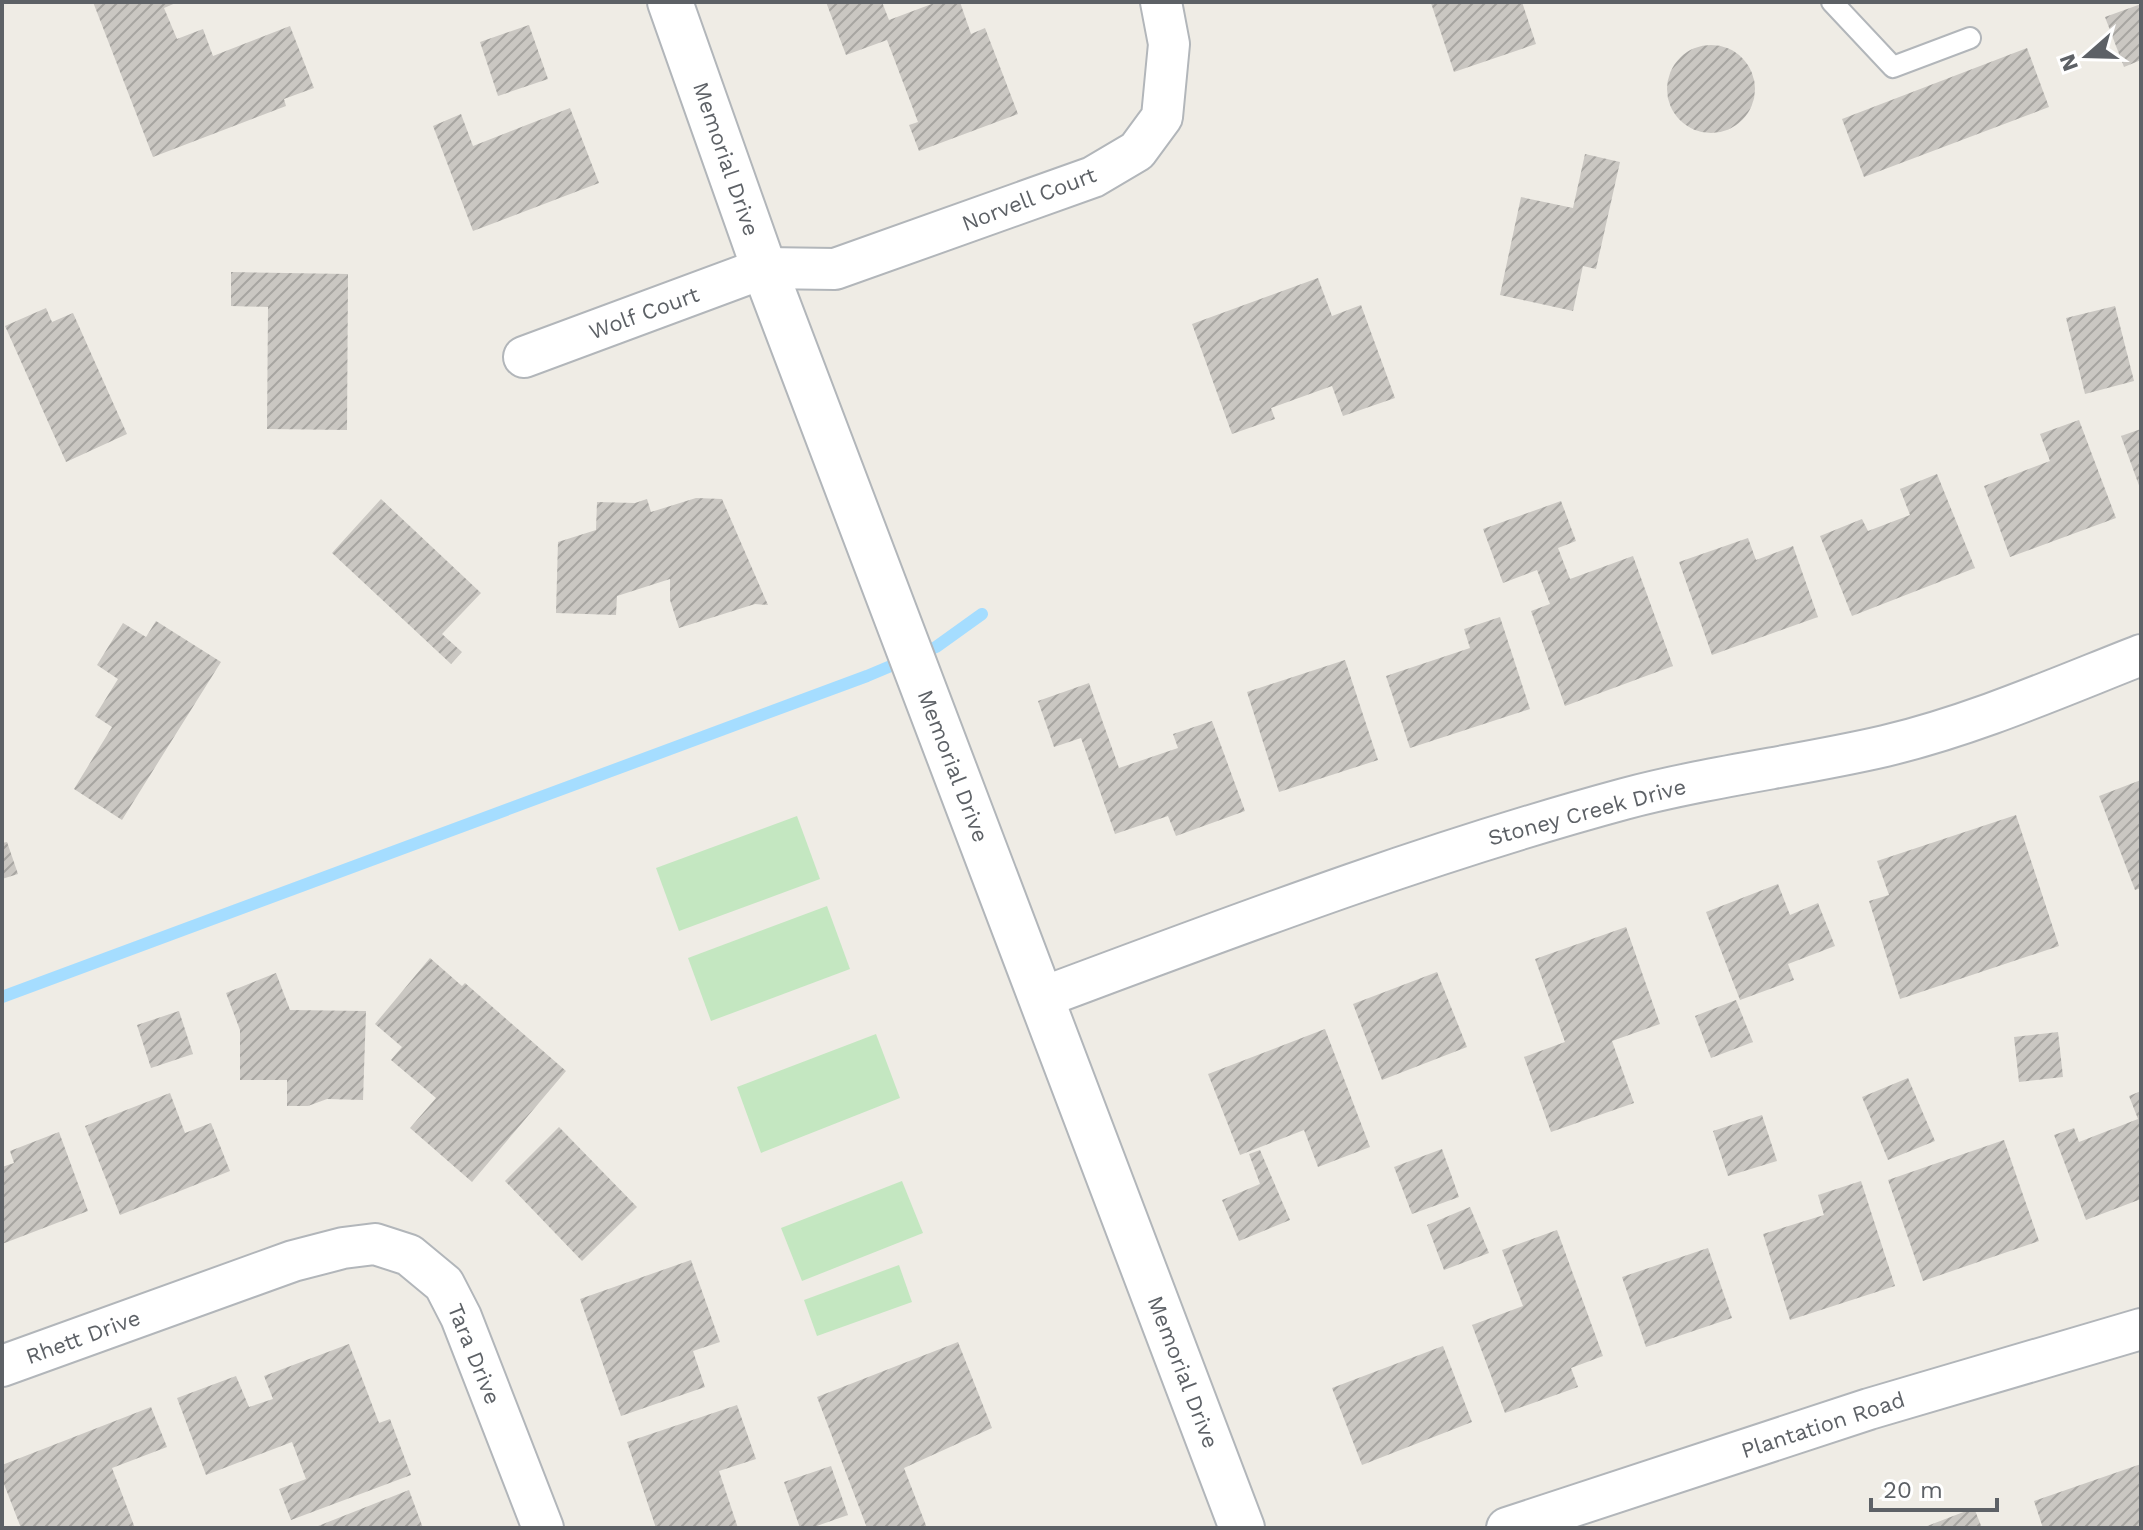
<svg xmlns="http://www.w3.org/2000/svg" width="2143" height="1530" font-family="'Work Sans',sans-serif">
<style>
.park{fill:#c4e7c1}
.lines{fill:none;stroke-linecap:round;stroke-linejoin:round}
.stream{stroke:#a5ddff;stroke-width:12}
.building{fill:url(#building-hatch)}
.service-casing{stroke:#b2b6ba;stroke-width:24}
.minor-casing{stroke:#b2b6ba;stroke-width:44}
.tertiary-casing{stroke:#b2b6ba;stroke-width:48}
.service{stroke:#fff;stroke-width:20}
.minor{stroke:#fff;stroke-width:40}
.tertiary{stroke:#fff;stroke-width:44}
.labels{text-anchor:middle;dominant-baseline:central;stroke-width:6;stroke-linejoin:round;paint-order:stroke}
.street-label{font-size:22px;fill:#5d6166;stroke:#fff}
</style>
<defs>
<pattern id="building-hatch" width="6" height="6" patternUnits="userSpaceOnUse" patternTransform="scale(2)"><rect width="6" height="6" fill="#cac7c2"/><path d="M-1 1l2-2M0 6l6-6M5 7l2-2" fill="none" stroke="#a7a5a1"/></pattern>
</defs>
<rect width="100%" height="100%" fill="#efece5"/>
<g class="park">
<path d="M 797,816 L 820,879 L 679,931 L 656,868 Z"/>
<path d="M 827,906 L 850,969 L 711,1021 L 688,958 Z"/>
<path d="M 876,1034 L 900,1098 L 761,1153 L 737,1087 Z"/>
<path d="M 902,1181 L 923,1233 L 802,1281 L 781,1228 Z"/>
<path d="M 899,1265 L 912,1302 L 817,1336 L 804,1300 Z"/>
</g>
<g class="lines">
<path class="stream" d="M 2,997 L 867,676 L 936,647 L 982,614"/>
</g>
<g class="building">
<path d="M 93,2 L 178,2 L 164,8 L 177,39 L 203,29 L 213,56 L 290,26 L 314,88 L 284,99 L 286,106 L 153,157 Z"/>
<path d="M 826,2 L 882,2 L 889,20 L 937,2 L 960,2 L 971,34 L 985,28 L 1018,114 L 919,151 L 909,125 L 918,122 L 887,40 L 846,55 Z"/>
<path d="M 1522,2 L 1536,44 L 1454,72 L 1431,3 Z"/>
<path d="M 2141,4 L 2141,60 L 2124,67 L 2105,17 Z"/>
<path d="M 529,25 L 548,79 L 498,96 L 480,42 Z"/>
<circle cx="1711" cy="89" r="44"/>
<path d="M 2027,48 L 2049,107 L 1864,177 L 1842,119 Z"/>
<path d="M 570,108 L 599,183 L 473,231 L 433,126 L 461,114 L 473,146 Z"/>
<path d="M 1585,154 L 1620,162 L 1596,269 L 1583,266 L 1573,311 L 1500,295 L 1521,197 L 1573,208 Z"/>
<path d="M 231,272 L 348,274 L 347,430 L 267,429 L 268,307 L 231,306 Z"/>
<path d="M 1318,278 L 1332,316 L 1361,305 L 1395,398 L 1343,416 L 1332,386 L 1271,408 L 1275,419 L 1232,434 L 1192,324 Z"/>
<path d="M 2115,306 L 2134,381 L 2085,394 L 2066,318 Z"/>
<path d="M 46,308 L 52,322 L 73,313 L 127,434 L 66,462 L 5,326 Z"/>
<path d="M 2079,420 L 2116,518 L 2010,557 L 1984,486 L 2050,461 L 2040,434 Z"/>
<path d="M 2141,429 L 2141,491 L 2121,436 Z"/>
<path d="M 1937,474 L 1975,568 L 1852,616 L 1820,536 L 1862,519 L 1868,531 L 1910,515 L 1900,489 Z"/>
<path d="M 696,498 L 722,499 L 768,605 L 755,604 L 679,628 L 670,600 L 670,579 L 617,596 L 616,615 L 556,613 L 558,542 L 596,530 L 597,502 L 635,503 L 647,499 L 651,512 Z"/>
<path d="M 381,499 L 481,593 L 442,634 L 462,652 L 451,664 L 332,553 Z"/>
<path d="M 1561,501 L 1576,541 L 1558,548 L 1570,579 L 1633,556 L 1673,666 L 1565,706 L 1531,611 L 1550,604 L 1537,570 L 1503,583 L 1483,529 Z"/>
<path d="M 1748,538 L 1756,560 L 1793,546 L 1818,617 L 1712,655 L 1679,562 Z"/>
<path d="M 1500,617 L 1530,709 L 1410,748 L 1386,676 L 1470,648 L 1464,629 Z"/>
<path d="M 156,621 L 221,662 L 122,820 L 74,789 L 112,727 L 95,716 L 118,679 L 97,665 L 123,623 L 146,637 Z"/>
<path d="M 1345,660 L 1378,760 L 1279,792 L 1247,692 Z"/>
<path d="M 1089,683 L 1119,768 L 1178,748 L 1173,734 L 1212,721 L 1245,811 L 1176,836 L 1168,816 L 1115,834 L 1081,738 L 1054,747 L 1038,701 Z"/>
<path d="M 2141,780 L 2141,888 L 2135,890 L 2099,796 Z"/>
<path d="M 2016,815 L 2059,946 L 1900,999 L 1869,901 L 1889,895 L 1877,861 Z"/>
<path d="M 7,842 L 18,874 L 2,879 L 2,843 Z"/>
<path d="M 1778,884 L 1790,915 L 1818,903 L 1835,946 L 1788,964 L 1794,980 L 1740,1000 L 1706,912 Z"/>
<path d="M 1626,927 L 1660,1024 L 1612,1041 L 1634,1103 L 1551,1132 L 1524,1057 L 1565,1042 L 1535,959 Z"/>
<path d="M 430,958 L 462,986 L 465,983 L 566,1071 L 472,1182 L 410,1128 L 436,1098 L 391,1060 L 402,1047 L 375,1024 Z"/>
<path d="M 1437,972 L 1467,1047 L 1382,1080 L 1353,1004 Z"/>
<path d="M 276,973 L 290,1010 L 366,1011 L 363,1100 L 327,1099 L 308,1106 L 287,1106 L 287,1080 L 240,1080 L 240,1030 L 226,993 Z"/>
<path d="M 1736,1000 L 1753,1042 L 1711,1058 L 1695,1016 Z"/>
<path d="M 179,1011 L 193,1054 L 151,1068 L 137,1025 Z"/>
<path d="M 1325,1029 L 1370,1147 L 1318,1167 L 1304,1130 L 1240,1155 L 1208,1074 Z"/>
<path d="M 2058,1032 L 2063,1077 L 2019,1082 L 2014,1037 Z"/>
<path d="M 1908,1078 L 1935,1141 L 1888,1160 L 1862,1097 Z"/>
<path d="M 2141,1091 L 2141,1199 L 2086,1220 L 2054,1135 L 2074,1128 L 2079,1142 L 2138,1119 L 2129,1096 Z"/>
<path d="M 170,1093 L 185,1133 L 211,1123 L 230,1171 L 120,1215 L 85,1126 Z"/>
<path d="M 1762,1115 L 1777,1161 L 1728,1176 L 1713,1131 Z"/>
<path d="M 559,1127 L 637,1207 L 582,1261 L 505,1181 Z"/>
<path d="M 59,1132 L 88,1211 L 2,1244 L 2,1167 L 14,1163 L 10,1151 Z"/>
<path d="M 2004,1140 L 2039,1241 L 1923,1281 L 1888,1180 Z"/>
<path d="M 1442,1149 L 1459,1197 L 1412,1214 L 1394,1167 Z"/>
<path d="M 1260,1150 L 1290,1220 L 1239,1241 L 1222,1200 L 1260,1184 L 1249,1154 Z"/>
<path d="M 1861,1181 L 1895,1286 L 1790,1320 L 1763,1234 L 1824,1215 L 1818,1195 Z"/>
<path d="M 1470,1207 L 1489,1253 L 1444,1270 L 1427,1225 Z"/>
<path d="M 1557,1230 L 1603,1356 L 1571,1368 L 1578,1387 L 1505,1413 L 1472,1325 L 1523,1306 L 1502,1250 Z"/>
<path d="M 1708,1248 L 1732,1318 L 1646,1347 L 1622,1277 Z"/>
<path d="M 691,1260 L 720,1342 L 693,1351 L 705,1387 L 621,1416 L 580,1299 Z"/>
<path d="M 958,1342 L 992,1428 L 904,1468 L 927,1528 L 867,1528 L 817,1397 Z"/>
<path d="M 349,1344 L 379,1423 L 390,1419 L 411,1475 L 291,1520 L 279,1489 L 306,1479 L 292,1442 L 206,1475 L 177,1398 L 236,1376 L 249,1407 L 273,1399 L 264,1376 Z"/>
<path d="M 1443,1346 L 1472,1422 L 1362,1465 L 1332,1388 Z"/>
<path d="M 737,1405 L 756,1459 L 719,1471 L 738,1528 L 656,1528 L 627,1442 Z"/>
<path d="M 151,1407 L 167,1447 L 112,1468 L 135,1528 L 21,1528 L 2,1479 L 2,1465 Z"/>
<path d="M 2141,1464 L 2141,1528 L 2043,1528 L 2034,1501 Z"/>
<path d="M 831,1466 L 848,1515 L 811,1528 L 800,1528 L 784,1482 Z"/>
<path d="M 409,1490 L 423,1528 L 313,1528 Z"/>
<path d="M 1974,1508 L 1982,1528 L 1922,1528 Z"/>
</g>
<g class="lines">
<g class="service-casing">
<path id="service" d="M 1832,2 L 1893,67 L 1970,38"/>
</g>
<g class="minor-casing">
<g id="minor">
<path d="M 524,357 L 764,268 L 835,269 L 1093,177 L 1137,151 L 1162,117 L 1169,44 L 1161,2"/>
<path d="M 1041,998 C 1234,926 1425,853 1624,799 C 1710,776 1799,766 1885,746 C 1973,725 2057,688 2141,655"/>
<path d="M 2,1366 L 293,1261 L 343,1248 L 375,1244 L 409,1255 L 444,1284 L 461,1317 L 543,1528"/>
<path d="M 1507,1528 L 1869,1409 L 2141,1329"/>
</g>
</g>
<g class="tertiary-casing">
<path id="tertiary" d="M 670,2 L 764,268 L 1242,1528"/>
</g>
<use href="#service" class="service"/>
<use href="#minor" class="minor"/>
<use href="#tertiary" class="tertiary"/>
</g>
<g class="labels">
<g class="street-label">
<text transform="translate(726 159) rotate(71)">Memorial Drive</text>
<text transform="translate(1029 199) rotate(-21)">Norvell Court</text>
<text transform="translate(644 313) rotate(-20)">Wolf Court</text>
<text transform="translate(953 766) rotate(69)">Memorial Drive</text>
<text transform="translate(1587 812) rotate(-15)">Stoney Creek Drive</text>
<text transform="translate(83 1337) rotate(-20)">Rhett Drive</text>
<text transform="translate(474 1354) rotate(68)">Tara Drive</text>
<text transform="translate(1183 1372) rotate(69)">Memorial Drive</text>
<text transform="translate(1823 1425) rotate(-18)">Plantation Road</text>
</g>
</g>
<rect width="2143" height="1530" fill="none" stroke="#5d6166" stroke-width="8"/>
<g transform="translate(2087 56) rotate(250)" stroke="#ffffff" stroke-width="6" paint-order="stroke">
<path d="M0-6L14 30L0 20L-14 30Z" fill="#5d6166"/>
<text y="-12" font-size="22" font-weight="bold" text-anchor="middle" fill="#5d6166">N</text>
</g>
<path d="M1871 1498v12h126v-12" fill="none" stroke="#5d6166" stroke-width="4"/>
<text x="1883" y="1498" font-size="24" fill="#5d6166" stroke="#ffffff" stroke-width="6" paint-order="stroke">20 m</text>
</svg>
